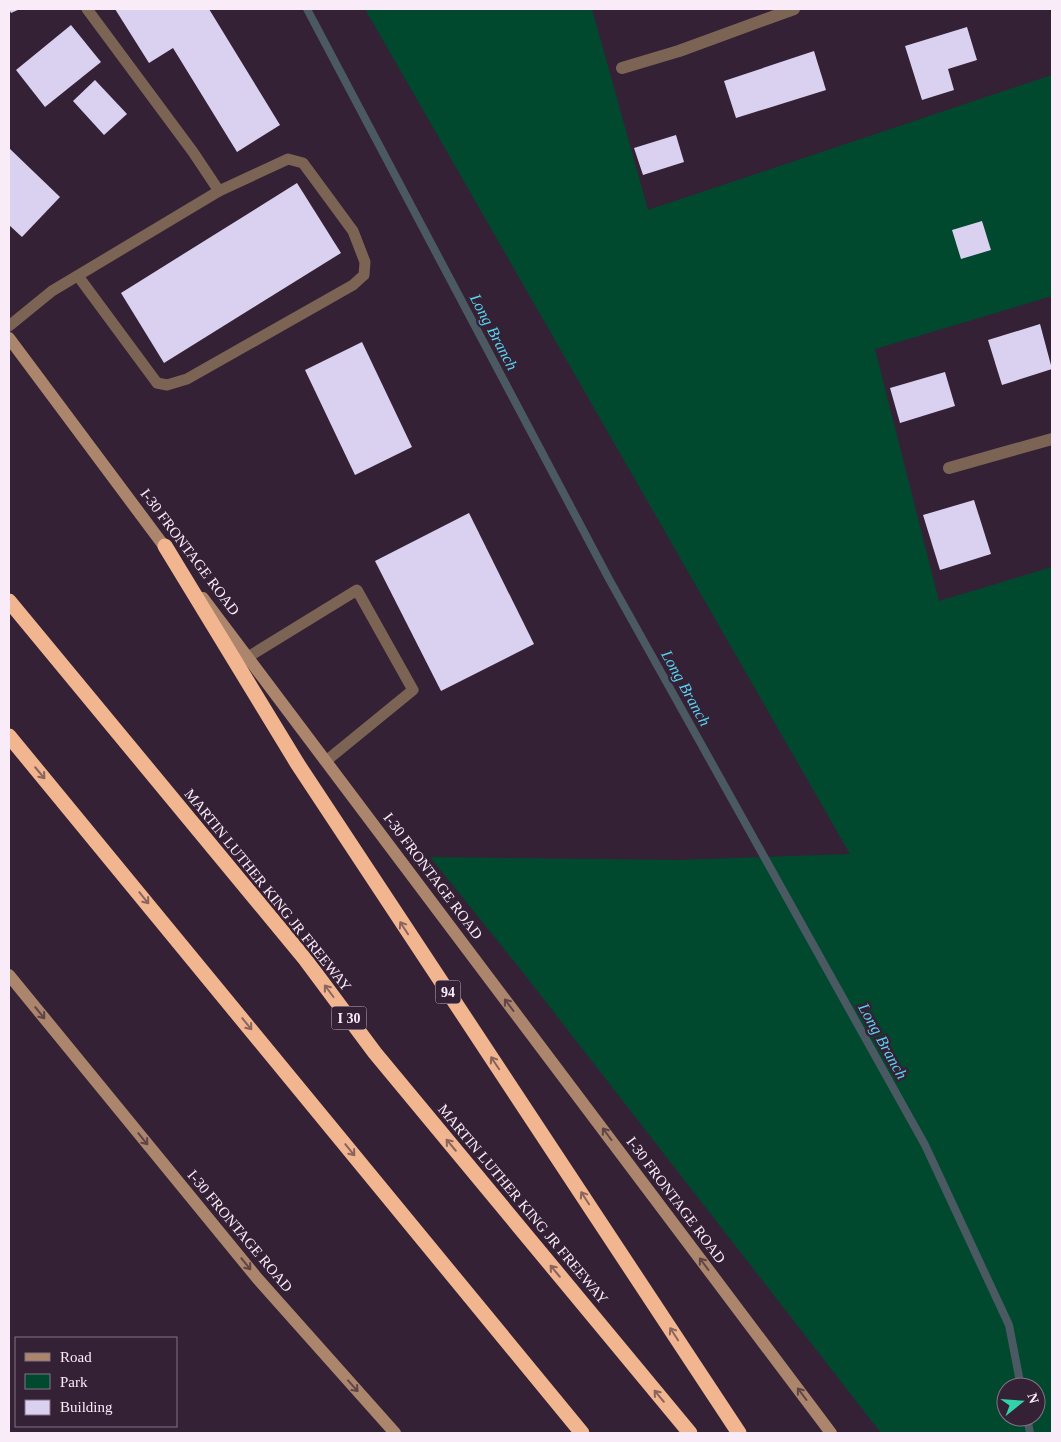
<svg xmlns="http://www.w3.org/2000/svg" width="1061" height="1442" font-family="Georgia,serif">
<style>
.green{fill:#00492e;fill-rule:evenodd}
.lines{fill:none;stroke-linecap:round;stroke-linejoin:round}
.stream{stroke:#4b5962;stroke-width:8}
.building{fill:#dad0f0}
.lane{stroke:#7c6455;stroke-width:11}
.street{stroke:#7c6455;stroke-width:12}
.secondary{stroke:#ab856c;stroke-width:12}
.highway{stroke:#f1b58f;stroke-width:15}
.oneway{stroke:#8a645e}
.oneway2{stroke:#5e4448}
.labels{text-anchor:middle;dominant-baseline:central;stroke-width:5;stroke-linejoin:round;paint-order:stroke}
.shield{fill:#352135;stroke:#beaebe;stroke-width:1}
.shield-label{font-size:14px;font-weight:bold;fill:#f9ebf8}
.street-label{font-size:15px;fill:#f9ebf8;stroke:#352135}
.water-label{font-size:16px;font-style:italic;fill:#58d5f3;stroke:#352135}
</style>
<rect width="100%" height="100%" fill="#352135"/>
<path class="green" d="M 365,9 L 592,9 L 648,210 L 1052,75 L 1052,296 L 875,349 L 939,601 L 1052,567 L 1052,1433 L 881,1433 L 521,970 L 430,857 L 679,860 L 850,854 ZM 1006,1387 L 1036,1387 L 1036,1417 L 1006,1417 Z"/>
<g class="lines">
<g class="stream">
<path d="M 307,9 L 609,579 L 925,1145 L 1009,1325 L 1021,1387"/>
<path d="M 1027,1417 L 1030,1433"/>
</g>
</g>
<g class="building">
<path d="M 9,9 L 20,9 L 11,13 Z"/>
<path d="M 115,9 L 209,9 L 280,125 L 237,152 L 173,48 L 149,63 Z"/>
<path d="M 71,25 L 101,62 L 45,107 L 16,70 Z"/>
<path d="M 967,27 L 977,60 L 948,69 L 954,90 L 922,100 L 905,46 Z"/>
<path d="M 814,51 L 826,90 L 736,118 L 724,81 Z"/>
<path d="M 95,80 L 127,114 L 104,135 L 73,101 Z"/>
<path d="M 676,135 L 684,162 L 643,175 L 634,148 Z"/>
<path d="M 9,148 L 60,197 L 22,237 L 9,225 Z"/>
<path d="M 297,183 L 341,253 L 164,363 L 121,293 Z"/>
<path d="M 982,221 L 991,250 L 961,259 L 952,230 Z"/>
<path d="M 1040,324 L 1052,369 L 1002,385 L 988,340 Z"/>
<path d="M 362,342 L 412,447 L 355,475 L 305,370 Z"/>
<path d="M 945,372 L 955,406 L 900,423 L 890,388 Z"/>
<path d="M 974,500 L 991,554 L 940,570 L 923,515 Z"/>
<path d="M 469,513 L 534,644 L 441,691 L 375,561 Z"/>
</g>
<g class="lines">
<g class="lane">
<path d="M 78,276 L 157,383 L 167,385 L 187,379 L 353,285 L 364,275 L 365,262 L 353,231 L 303,163 L 288,159 L 219,191"/>
<path d="M 9,326 L 52,291 L 219,191 L 193,152 L 87,9"/>
<path d="M 248,657 L 357,590 L 413,690 L 326,761"/>
</g>
<g class="street">
<path d="M 622,68 L 679,51 L 794,9"/>
<path d="M 949,468 L 1052,439"/>
</g>
<g class="secondary">
<path d="M 9,338 L 170,554"/>
<path d="M 203,598 L 831,1433"/>
<path d="M 9,975 L 257,1278 L 395,1433"/>
</g>
<g class="highway">
<path d="M 165,546 L 297,763 L 739,1433"/>
<path d="M 9,601 L 305,959 L 375,1053 L 690,1433"/>
<path d="M 9,736 L 582,1433"/>
</g>
</g>
<defs><path id="oneway-shaft" d="M-6 0H5M1.5-3L5.5 0L1.5 3" fill="none" stroke-width="1.6" stroke-linecap="round" stroke-linejoin="round" transform="scale(1.25)"/></defs>
<g class="oneway">
<use href="#oneway-shaft" transform="translate(40 773) rotate(50)"/>
<use href="#oneway-shaft" transform="translate(144 898) rotate(51)"/>
<use href="#oneway-shaft" transform="translate(404 928) rotate(-123)"/>
<use href="#oneway-shaft" transform="translate(329 991) rotate(-127)"/>
<use href="#oneway-shaft" transform="translate(247 1024) rotate(51)"/>
<use href="#oneway-shaft" transform="translate(495 1063) rotate(-124)"/>
<use href="#oneway-shaft" transform="translate(451 1145) rotate(-130)"/>
<use href="#oneway-shaft" transform="translate(350 1150) rotate(51)"/>
<use href="#oneway-shaft" transform="translate(585 1198) rotate(-123)"/>
<use href="#oneway-shaft" transform="translate(555 1271) rotate(-130)"/>
<use href="#oneway-shaft" transform="translate(674 1334) rotate(-123)"/>
<use href="#oneway-shaft" transform="translate(659 1396) rotate(-130)"/>
</g>
<g class="oneway2">
<use href="#oneway-shaft" transform="translate(509 1005) rotate(-127)"/>
<use href="#oneway-shaft" transform="translate(40 1013) rotate(51)"/>
<use href="#oneway-shaft" transform="translate(607 1134) rotate(-127)"/>
<use href="#oneway-shaft" transform="translate(143 1139) rotate(51)"/>
<use href="#oneway-shaft" transform="translate(246 1264) rotate(51)"/>
<use href="#oneway-shaft" transform="translate(704 1264) rotate(-127)"/>
<use href="#oneway-shaft" transform="translate(353 1386) rotate(48)"/>
<use href="#oneway-shaft" transform="translate(802 1394) rotate(-127)"/>
</g>
<g class="labels">
<g class="shield">
<rect x="435.5" y="980.5" width="25" height="23" rx="4"/>
<rect x="331.5" y="1006.5" width="35" height="23" rx="4"/>
</g>
<g class="shield-label">
<text x="448" y="992">94</text>
<text x="349" y="1018">I 30</text>
</g>
<g class="street-label">
<text transform="translate(190 552) rotate(53)">I-30 FRONTAGE ROAD</text>
<text transform="translate(433 876) rotate(53)">I-30 FRONTAGE ROAD</text>
<text transform="translate(268 890) rotate(51)">MARTIN LUTHER KING JR FREEWAY</text>
<text transform="translate(676 1200) rotate(53)">I-30 FRONTAGE ROAD</text>
<text transform="translate(523 1204) rotate(50)">MARTIN LUTHER KING JR FREEWAY</text>
<text transform="translate(240 1231) rotate(50)">I-30 FRONTAGE ROAD</text>
</g>
<g class="water-label">
<text transform="translate(494 332) rotate(62)">Long Branch</text>
<text transform="translate(686 688) rotate(61)">Long Branch</text>
<text transform="translate(883 1041) rotate(61)">Long Branch</text>
</g>
</g>
<rect width="1061" height="1442" fill="none" stroke="#f9ebf8" stroke-width="20"/>
<rect x="15" y="1337" width="162" height="90" fill="#352135" stroke="#837283"/>
<rect x="25" y="1353" width="25" height="8" fill="#ab856c" stroke="#837283"/>
<text x="60" y="1362" font-size="15" fill="#f9ebf8">Road</text>
<rect x="25" y="1374" width="25" height="15" fill="#00492e" stroke="#837283"/>
<text x="60" y="1387" font-size="15" fill="#f9ebf8">Park</text>
<rect x="25" y="1400" width="25" height="15" fill="#dad0f0" stroke="#837283"/>
<text x="60" y="1412" font-size="15" fill="#f9ebf8">Building</text>
<g transform="translate(1021 1402) rotate(73)"><circle r="24" fill="#352135" stroke="#837283"/>
<path d="M0-4L9 19L0 12L-9 19Z" fill="#31d4a9"/>
<text y="-8" font-size="14" font-weight="bold" text-anchor="middle" fill="#f9ebf8">N</text>
</g>
</svg>
